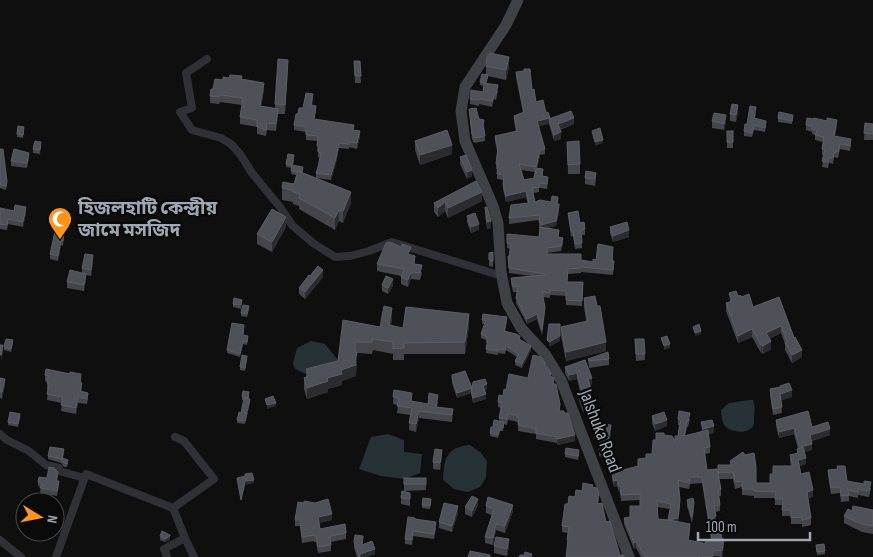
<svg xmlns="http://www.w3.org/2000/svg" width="873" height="557" font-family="'Sofia Sans Condensed','Noto Sans Bengali',sans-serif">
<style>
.water{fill:#273236}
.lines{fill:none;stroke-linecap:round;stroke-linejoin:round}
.street{stroke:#303136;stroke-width:8}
.secondary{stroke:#3e4146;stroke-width:11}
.wall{fill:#45464c;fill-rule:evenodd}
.shaded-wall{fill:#2b2c2f}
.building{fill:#4e5157;stroke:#5b5e65;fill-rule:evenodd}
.labels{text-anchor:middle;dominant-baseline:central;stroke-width:5;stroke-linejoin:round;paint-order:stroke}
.poi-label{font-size:19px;font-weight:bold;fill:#9fa7b3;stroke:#0a0a0b;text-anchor:start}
.street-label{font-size:19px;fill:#9fa7b3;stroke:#0a0a0b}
</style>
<rect width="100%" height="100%" fill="#0f0f10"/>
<g class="water">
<path d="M 311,341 L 325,344 L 338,360 L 333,370 L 308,375 L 295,369 L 293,363 L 297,348 Z"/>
<path d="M 749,400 L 753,400 C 755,405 755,410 754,416 C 754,416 754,424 754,424 C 750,435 732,433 725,426 C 722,422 721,415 721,410 L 729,403 Z"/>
<path d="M 388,434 L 404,440 L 404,452 L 422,454 L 420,473 L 404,479 L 381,476 L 359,469 L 371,437 Z"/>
<path d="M 470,445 L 481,453 L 487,461 L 486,477 L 480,487 L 468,492 L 454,489 L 443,480 C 444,459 446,447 470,445 Z"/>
</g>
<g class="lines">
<g class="street">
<path d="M 207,59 L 186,73 L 192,108 L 180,112 L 192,130 L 221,138 L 231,144 L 240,154 L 252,173 L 280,207 L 292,225 L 313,243 L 335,257 L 350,256 L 369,251 L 392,242 L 502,276"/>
<path d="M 0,434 L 7,440 L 29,451 L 46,465 L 59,468 L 59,471 L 84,478"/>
<path d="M 175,437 L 184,441 L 214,479 L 173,508 L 185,538"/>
<path d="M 0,540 L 21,557"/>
<path d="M 56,557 L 86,474 L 173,508"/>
<path d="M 167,557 L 164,549 L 185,538 L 194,557"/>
</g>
<path class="secondary" d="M 518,0 L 506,25 L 465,87 L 461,111 L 465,141 L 493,206 L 498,223 L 501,272 L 507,303 L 521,328 L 545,354 L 561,380 L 629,557"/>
</g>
<g class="wall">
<path d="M 354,61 L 360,61 L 361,83 L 355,83 Z"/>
<path d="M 486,66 L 509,67 L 506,80 L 488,76 L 486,83 L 498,91 L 496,100 L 494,99 L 492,107 L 479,104 L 479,106 L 470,104 L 470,99 L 483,92 L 484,86 L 480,85 L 480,82 L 486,75 Z"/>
<path d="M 288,69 L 285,114 L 278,114 L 276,131 L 267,130 L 266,136 L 257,134 L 257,127 L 240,124 L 240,117 L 242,105 L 220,102 L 219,104 L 210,103 L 210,96 L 213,89 L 223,80 L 242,79 L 264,90 L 261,106 L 275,108 L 275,104 Z"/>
<path d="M 516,72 L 532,90 L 536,102 L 546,113 L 550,119 L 574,124 L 560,130 L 561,139 L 554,141 L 549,124 L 539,126 L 545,149 L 545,154 L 540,155 L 537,169 L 548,182 L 547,189 L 539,188 L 539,192 L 533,193 L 535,202 L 558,204 L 559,212 L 556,226 L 547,228 L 559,237 L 563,243 L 561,251 L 547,253 L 547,254 L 593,262 L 596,260 L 613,252 L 613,261 L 614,266 L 613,275 L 581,272 L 581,273 L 568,274 L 567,282 L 583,282 L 582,306 L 566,305 L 566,296 L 550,295 L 550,298 L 543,297 L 545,312 L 542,335 L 537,319 L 527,324 L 516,303 L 517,292 L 513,292 L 511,283 L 511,278 L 531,276 L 509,273 L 508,256 L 509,256 L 510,249 L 507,248 L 507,234 L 539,237 L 540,228 L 539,228 L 539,220 L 509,224 L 509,218 L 528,204 L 526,197 L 506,202 L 503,189 L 503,180 L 497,179 L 497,169 L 496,169 L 496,164 L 497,151 L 495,141 L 495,136 L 516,132 L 514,121 L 514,116 L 523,113 L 516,77 ZM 521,170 L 535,172 L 534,178 L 524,180 Z"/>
<path d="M 313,99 L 312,105 L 316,111 L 314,119 L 354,130 L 360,136 L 357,149 L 349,147 L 349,149 L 339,148 L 336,163 L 331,180 L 317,178 L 351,203 L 343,223 L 339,221 L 335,230 L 299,209 L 299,206 L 293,204 L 293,202 L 282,200 L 282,188 L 294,184 L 296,175 L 291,174 L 292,168 L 286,167 L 286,164 L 294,159 L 293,165 L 303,170 L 303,173 L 316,178 L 316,173 L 318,167 L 320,158 L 318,157 L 318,151 L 317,151 L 318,141 L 306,140 L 306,132 L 294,130 L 294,125 L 298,114 L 303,108 Z"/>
<path d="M 469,109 L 484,125 L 485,141 L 474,143 L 472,139 Z"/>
<path d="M 738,112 L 736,122 L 730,121 L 730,114 Z"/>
<path d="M 756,112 L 755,118 L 766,125 L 765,132 L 754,130 L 752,137 L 744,136 L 744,131 L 747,124 Z"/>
<path d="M 778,118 L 793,118 L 792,124 L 778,122 Z"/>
<path d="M 712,121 L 726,122 L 724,130 L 712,128 Z"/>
<path d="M 865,123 L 873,124 L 873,140 L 864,140 Z"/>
<path d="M 806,125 L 837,126 L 835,136 L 851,145 L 850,151 L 840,149 L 838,158 L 834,157 L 833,164 L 829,163 L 828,168 L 822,167 L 824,155 L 822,155 L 822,149 L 823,142 L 815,140 L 815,135 L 812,134 L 812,132 L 806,130 Z"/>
<path d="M 24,131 L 23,138 L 17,137 L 17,134 Z"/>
<rect x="727" y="131" width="6" height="17"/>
<path d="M 415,141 L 452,154 L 420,165 L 415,150 Z"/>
<path d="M 567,142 L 580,164 L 580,174 L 568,174 Z"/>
<path d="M 41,145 L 40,154 L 33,153 L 33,149 Z"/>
<path d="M 0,149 L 7,185 L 6,190 L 0,188 Z"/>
<path d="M 460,157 L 472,176 L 467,179 L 460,164 Z"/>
<path d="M 29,158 L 27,168 L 11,166 L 11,161 Z"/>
<path d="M 585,178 L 596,179 L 595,186 L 585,184 Z"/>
<path d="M 482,201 L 448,218 L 445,211 L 438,217 L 434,212 L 434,203 Z"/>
<path d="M 485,207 L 491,228 L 487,229 L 485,214 Z"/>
<path d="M 0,208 L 26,213 L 23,227 L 8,224 L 7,230 L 0,229 Z"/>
<path d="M 568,213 L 580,223 L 585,229 L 585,235 L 581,235 L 582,248 L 575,249 L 573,236 L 571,237 Z"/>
<path d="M 467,216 L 479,230 L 471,233 L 467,222 Z"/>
<path d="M 286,227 L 272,252 L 257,244 L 257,234 Z"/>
<path d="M 610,227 L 629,237 L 613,242 L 610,233 Z"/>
<path d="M 64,233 L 63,246 L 61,245 L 58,261 L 50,259 L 50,254 Z"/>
<path d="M 493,252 L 493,267 L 489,266 L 489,253 Z"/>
<path d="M 410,255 L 415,264 L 422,273 L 420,280 L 411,279 L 408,287 L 401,284 L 401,276 L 377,271 L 377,264 Z"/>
<path d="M 93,262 L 91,276 L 86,275 L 86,280 L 84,291 L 67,288 L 67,282 L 82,273 L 82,268 Z"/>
<path d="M 310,276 L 323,277 L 305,299 L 299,294 L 299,288 Z"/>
<path d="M 382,285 L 393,286 L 388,294 L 382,291 Z"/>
<path d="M 729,293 L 741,297 L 753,307 L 779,297 L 802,357 L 792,363 L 785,350 L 785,344 L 781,333 L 769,339 L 771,349 L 763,354 L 762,352 L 761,353 L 752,337 L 738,343 L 726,311 L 726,303 L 730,302 Z"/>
<path d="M 584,298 L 606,351 L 566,361 L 561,336 L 561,327 L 586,321 L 584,307 Z"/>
<path d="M 242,303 L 241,309 L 233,307 L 233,304 Z"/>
<path d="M 249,309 L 247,317 L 241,316 L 241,313 Z"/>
<path d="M 392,319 L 391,326 L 403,328 L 469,326 L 465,354 L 404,354 L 404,360 L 393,360 L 393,354 L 373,350 L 372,354 L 357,353 L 356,376 L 342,381 L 342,385 L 328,389 L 328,392 L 307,399 L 304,389 L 304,378 L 306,377 L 306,369 L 338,361 L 343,320 L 380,327 Z"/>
<path d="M 482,320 L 507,321 L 505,332 L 520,340 L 531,350 L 522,368 L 515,365 L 515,361 L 517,357 L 506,350 L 505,354 L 498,353 L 498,355 L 486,353 L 487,343 L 486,342 L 486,340 L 481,338 L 481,334 L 484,324 L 482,324 Z"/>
<path d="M 244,328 L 243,335 L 248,339 L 247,345 L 243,344 L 240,357 L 227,353 L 227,350 Z"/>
<path d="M 635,339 L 645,354 L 645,360 L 636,361 Z"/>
<path d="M 13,343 L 11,352 L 4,350 L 4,347 Z"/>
<path d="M 588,359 L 609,359 L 609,365 L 589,368 Z"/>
<path d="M 247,360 L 245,371 L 240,370 L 240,367 Z"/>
<path d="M 585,360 L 592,384 L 590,385 L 591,395 L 589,395 L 590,404 L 589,404 L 589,410 L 583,412 L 579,401 L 579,395 L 581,395 L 577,379 L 569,381 L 565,373 L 565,367 Z"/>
<path d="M 545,366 L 554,384 L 560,411 L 564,413 L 575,441 L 557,445 L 557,443 L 536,439 L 536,434 L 518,431 L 518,423 L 515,421 L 508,420 L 507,425 L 504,424 L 503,431 L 500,431 L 498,438 L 490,436 L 490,433 L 493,427 L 499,421 L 501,408 L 498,407 L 498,402 L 503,396 L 506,390 L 528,378 Z"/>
<path d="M 45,375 L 81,380 L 81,383 L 82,389 L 81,392 L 88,399 L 87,404 L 78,403 L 76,414 L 61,411 L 62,403 L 47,400 L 48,389 L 47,389 L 47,382 L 45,381 Z"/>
<path d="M 0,378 L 5,385 L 2,399 L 0,398 Z"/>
<path d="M 452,378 L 472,388 L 487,389 L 484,390 L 486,399 L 473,403 L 471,393 L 457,398 L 452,383 Z"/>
<path d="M 770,389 L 792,397 L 781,400 L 782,413 L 773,415 L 770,395 Z"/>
<path d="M 394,390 L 412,401 L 428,404 L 438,402 L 437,407 L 453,409 L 452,422 L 419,418 L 416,432 L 409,430 L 410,415 L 397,413 L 398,405 L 393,404 Z"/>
<path d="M 249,396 L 249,399 L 250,402 L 245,424 L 237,423 L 237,420 L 241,413 L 244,400 L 242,400 L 242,397 Z"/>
<path d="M 652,416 L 667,426 L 655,431 L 652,423 Z"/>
<path d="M 20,417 L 18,427 L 8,425 L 8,422 Z"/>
<path d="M 678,419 L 690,419 L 688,427 L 687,427 L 685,436 L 702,432 L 701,422 L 714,433 L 708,434 L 710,447 L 710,453 L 704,454 L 707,470 L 717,469 L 730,465 L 730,461 L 756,483 L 770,483 L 773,474 L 791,466 L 790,461 L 790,455 L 797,453 L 797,449 L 798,449 L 794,434 L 779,438 L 776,426 L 776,420 L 812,427 L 830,435 L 812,441 L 812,450 L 804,452 L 806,464 L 799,466 L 801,474 L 813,497 L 808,498 L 811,518 L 811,525 L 802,527 L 802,524 L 791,524 L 791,516 L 782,516 L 782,505 L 775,505 L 775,498 L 754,498 L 754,496 L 742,495 L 742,487 L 735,489 L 733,479 L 719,479 L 721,489 L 721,496 L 719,496 L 720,505 L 720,511 L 715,512 L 716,522 L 714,523 L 716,530 L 724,545 L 722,557 L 714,556 L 713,557 L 641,557 L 636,548 L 634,549 L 624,524 L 624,518 L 630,517 L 640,506 L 640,500 L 621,501 L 620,492 L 619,492 L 617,486 L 614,487 L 612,479 L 612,473 L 638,466 L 638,459 L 646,458 L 652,454 L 656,440 L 664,435 L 675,441 L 678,436 L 680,425 L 678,425 ZM 702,483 L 711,540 L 705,541 L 705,543 L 689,540 L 690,530 L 678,522 L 680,507 L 679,487 L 689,489 L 690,484 ZM 657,507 L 670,509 L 668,520 L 658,519 Z"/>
<path d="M 611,432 L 609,442 L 612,449 L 610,458 L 599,456 L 600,443 L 599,443 L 599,436 Z"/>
<path d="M 64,452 L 63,459 L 68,463 L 67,467 L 64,467 L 61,463 L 48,459 L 48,456 Z"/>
<path d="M 565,454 L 579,454 L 578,460 L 565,457 Z"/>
<path d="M 442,457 L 440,470 L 433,469 L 433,462 Z"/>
<path d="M 828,470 L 847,481 L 871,488 L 869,497 L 858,495 L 858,498 L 849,496 L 849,501 L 841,502 L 840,493 L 831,494 L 828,476 Z"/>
<path d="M 58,476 L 57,481 L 59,485 L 57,496 L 40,493 L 41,487 L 38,486 L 38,482 L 47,478 Z"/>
<path d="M 404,478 L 426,478 L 426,490 L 404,491 Z"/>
<path d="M 593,487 L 599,500 L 598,503 L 620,555 L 567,546 L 568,533 L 562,532 L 562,526 L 568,504 L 582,491 Z"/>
<path d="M 401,498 L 410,499 L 410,506 L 401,504 Z"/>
<path d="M 687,500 L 694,509 L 692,523 L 687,506 Z"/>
<path d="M 431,502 L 430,509 L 422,508 L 422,505 Z"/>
<path d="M 478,506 L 472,517 L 465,514 L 465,507 Z"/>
<path d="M 486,506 L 513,511 L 505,533 L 496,530 L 493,545 L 485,543 L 485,537 L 492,515 L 486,513 Z"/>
<path d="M 873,510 L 873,534 L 862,532 L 844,523 L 844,516 L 852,511 Z"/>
<path d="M 458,513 L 452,532 L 439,528 L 439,522 Z"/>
<path d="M 415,519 L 436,528 L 434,539 L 413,536 L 412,545 L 405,544 L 405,539 Z"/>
<path d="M 295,520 L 332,520 L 319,523 L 320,529 L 346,533 L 346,539 L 331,542 L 331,551 L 318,553 L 316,542 L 314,542 L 314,541 L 302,543 L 300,526 L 295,526 Z"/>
<path d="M 160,536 L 170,538 L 170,540 L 165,542 L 160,540 Z"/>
<path d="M 354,542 L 363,542 L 363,544 L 375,554 L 367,557 L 357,557 L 354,547 Z"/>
<path d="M 816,545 L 825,551 L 825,554 L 817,555 Z"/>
<path d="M 494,546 L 509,546 L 507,556 L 494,553 Z"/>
</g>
<g class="shaded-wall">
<path d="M 509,57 L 509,67 L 506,80 L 506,70 Z"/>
<path d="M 288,60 L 288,69 L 285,114 L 285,105 Z"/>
<path d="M 264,83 L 264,90 L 260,113 L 260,106 Z"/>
<path d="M 738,105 L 738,112 L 736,122 L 736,115 Z"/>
<path d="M 278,109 L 278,116 L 276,131 L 276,124 Z"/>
<path d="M 726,115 L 726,122 L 724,130 L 724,124 Z"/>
<path d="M 550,118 L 549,119 L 549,124 L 537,127 L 537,121 Z"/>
<path d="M 574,118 L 574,124 L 558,130 L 558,124 Z"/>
<path d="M 837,120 L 837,126 L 834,142 L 834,136 Z"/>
<path d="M 360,131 L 360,136 L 357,149 L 357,143 Z"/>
<path d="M 561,132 L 561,139 L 554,141 L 554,135 Z"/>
<path d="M 603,140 L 603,143 L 595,146 L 595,142 Z"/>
<path d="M 339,143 L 336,163 L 331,180 L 331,175 Z"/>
<path d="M 452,145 L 452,154 L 420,165 L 420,155 Z"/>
<path d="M 540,150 L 540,155 L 536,173 L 536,167 Z"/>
<path d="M 472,170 L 472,176 L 467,179 L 467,172 Z"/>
<path d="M 526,191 L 526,197 L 506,202 L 506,196 Z"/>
<path d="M 351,192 L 351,203 L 343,223 L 343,211 Z"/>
<path d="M 482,192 L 482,201 L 448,218 L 448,208 Z"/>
<path d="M 445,202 L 445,211 L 438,217 L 438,208 Z"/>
<path d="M 559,206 L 559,212 L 556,226 L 541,230 L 541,225 Z"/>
<path d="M 26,207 L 26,213 L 23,227 L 23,222 Z"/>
<path d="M 339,210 L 339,221 L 335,230 L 335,218 Z"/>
<path d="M 286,217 L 286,227 L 272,252 L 272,242 Z"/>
<path d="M 491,221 L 491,228 L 487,229 L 487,222 Z"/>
<path d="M 479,224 L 479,230 L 471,233 L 471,227 Z"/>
<path d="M 629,230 L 629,237 L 613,242 L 613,236 Z"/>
<path d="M 61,240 L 61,245 L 58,261 L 58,256 Z"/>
<path d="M 93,255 L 93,262 L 91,276 L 91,270 Z"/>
<path d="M 323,270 L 323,277 L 305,299 L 305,292 Z"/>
<path d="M 411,272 L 411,279 L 408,287 L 408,280 Z"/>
<path d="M 86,274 L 86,280 L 84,291 L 84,285 Z"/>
<path d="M 393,279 L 393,286 L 388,294 L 388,288 Z"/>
<path d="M 545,307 L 545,312 L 542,335 L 542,330 Z"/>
<path d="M 392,308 L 392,319 L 389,337 L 389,325 Z"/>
<path d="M 469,314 L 469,326 L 465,354 L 465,342 Z"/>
<path d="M 537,314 L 537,319 L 527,324 L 527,319 Z"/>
<path d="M 781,326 L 781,333 L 766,340 L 766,333 Z"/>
<path d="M 752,329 L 752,337 L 738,343 L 738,336 Z"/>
<path d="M 701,331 L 701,334 L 695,336 L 695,333 Z"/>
<path d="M 560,336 L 560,341 L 549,347 L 549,342 Z"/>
<path d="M 771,341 L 771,349 L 763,354 L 763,346 Z"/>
<path d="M 606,342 L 606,351 L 566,361 L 566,352 Z"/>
<path d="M 670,344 L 670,348 L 664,350 L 664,346 Z"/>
<path d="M 3,345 L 3,352 L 1,362 L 1,355 Z"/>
<path d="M 761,345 L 762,345 L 762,352 L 761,353 Z"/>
<path d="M 531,346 L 531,350 L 522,368 L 522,364 Z"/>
<path d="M 802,350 L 802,357 L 792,363 L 792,355 Z"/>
<path d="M 357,352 L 356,376 L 342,381 L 342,385 L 328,389 L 328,392 L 307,399 L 307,388 L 327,378 L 355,361 Z"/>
<path d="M 577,373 L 577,379 L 569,381 L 569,375 Z"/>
<path d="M 592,378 L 592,384 L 588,385 L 588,379 Z"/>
<path d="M 5,379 L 5,385 L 2,399 L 2,392 Z"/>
<path d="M 487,384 L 487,389 L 483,390 L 483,386 Z"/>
<path d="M 472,388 L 471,393 L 457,398 L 457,393 Z"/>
<path d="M 591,389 L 591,395 L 587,396 L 587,390 Z"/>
<path d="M 792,390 L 792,397 L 780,401 L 780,394 Z"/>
<path d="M 486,394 L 486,399 L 473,403 L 473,398 Z"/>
<path d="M 78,397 L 78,403 L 76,414 L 76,408 Z"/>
<path d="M 250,399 L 250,402 L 245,424 L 244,416 Z"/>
<path d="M 276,403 L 276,406 L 267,409 L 267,405 Z"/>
<path d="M 589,404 L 589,410 L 583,412 L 583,406 Z"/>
<path d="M 419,411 L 419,418 L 416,432 L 416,424 Z"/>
<path d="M 667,420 L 667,426 L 655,431 L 655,424 Z"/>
<path d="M 611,425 L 611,432 L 608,448 L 608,441 Z"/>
<path d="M 714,426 L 714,433 L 703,436 L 703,429 Z"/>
<path d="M 794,428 L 794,434 L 779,438 L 779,432 Z"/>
<path d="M 830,429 L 830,435 L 810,441 L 810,435 Z"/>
<path d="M 575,435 L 575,441 L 557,445 L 557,439 Z"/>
<path d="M 812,444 L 812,450 L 800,453 L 800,447 Z"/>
<path d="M 442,450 L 442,457 L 440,470 L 440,463 Z"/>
<path d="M 806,458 L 806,464 L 798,467 L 798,460 Z"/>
<path d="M 254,480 L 254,483 L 246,485 L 246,481 Z"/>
<path d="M 617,480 L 617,486 L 614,487 L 614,481 Z"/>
<rect x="619" y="486" width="1" height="6"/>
<path d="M 813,490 L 813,497 L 807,498 L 807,492 Z"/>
<path d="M 478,499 L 478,506 L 472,517 L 472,511 Z"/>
<path d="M 680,500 L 680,507 L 678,524 L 669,520 Z"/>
<path d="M 694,502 L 694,509 L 692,523 L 692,517 Z"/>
<path d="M 513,505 L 513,511 L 505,533 L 505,526 Z"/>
<path d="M 458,506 L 458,513 L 452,532 L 452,526 Z"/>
<path d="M 332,514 L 332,520 L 318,523 L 318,517 Z"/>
<path d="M 496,524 L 496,530 L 493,545 L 493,538 Z"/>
<path d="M 690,524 L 690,530 L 688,546 L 688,540 Z"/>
<path d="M 170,535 L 170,540 L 165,542 L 165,539 Z"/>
<path d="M 509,539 L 509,546 L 507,556 L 507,549 Z"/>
<path d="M 724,539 L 724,545 L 722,557 L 722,551 Z"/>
<path d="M 636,542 L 636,548 L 634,549 L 634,543 Z"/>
<path d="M 375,549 L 375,554 L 367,557 L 360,557 L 360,554 Z"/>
</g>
<g class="building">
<path d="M 490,53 L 509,57 L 506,70 L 486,66 L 487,57 Z"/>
<path d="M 278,59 L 288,60 L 285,105 L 275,104 Z"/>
<path d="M 354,61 L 360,61 L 361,76 L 355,76 Z"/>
<path d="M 524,69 L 530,69 L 532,90 L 534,89 L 536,102 L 543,100 L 546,113 L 548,112 L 550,118 L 537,121 L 545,149 L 540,150 L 536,167 L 519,164 L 524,180 L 534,178 L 536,168 L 543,169 L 542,176 L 548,177 L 547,184 L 539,183 L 539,187 L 532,188 L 535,202 L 540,200 L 551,202 L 552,196 L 558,197 L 557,204 L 559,204 L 559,206 L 556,221 L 541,225 L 541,223 L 539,222 L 540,215 L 509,218 L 511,205 L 529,203 L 526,191 L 506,196 L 503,184 L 504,175 L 497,174 L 498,164 L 496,164 L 498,148 L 495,136 L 517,131 L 514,116 L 524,112 L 516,72 L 524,71 Z"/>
<path d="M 482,74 L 488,75 L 486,83 L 480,82 Z"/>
<path d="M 230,75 L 242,76 L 241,79 L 264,83 L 260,106 L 278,109 L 276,124 L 267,123 L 266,130 L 257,127 L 257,120 L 240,117 L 243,98 L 220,95 L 219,97 L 210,96 L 211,89 L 213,89 L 215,79 L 223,80 L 223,77 L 229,78 Z"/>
<path d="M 484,83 L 498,85 L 496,94 L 494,94 L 492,101 L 479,99 L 479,100 L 470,99 L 471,90 L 483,92 Z"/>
<path d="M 306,93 L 313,94 L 311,105 L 316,106 L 314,119 L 354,125 L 353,130 L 360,131 L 357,143 L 349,142 L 349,144 L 339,143 L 336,158 L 331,175 L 316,173 L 318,167 L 321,153 L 318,152 L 319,146 L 317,146 L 318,136 L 306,135 L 306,127 L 294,125 L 296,114 L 298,114 L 299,108 L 303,108 Z"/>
<path d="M 732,104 L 738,105 L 736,115 L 730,114 Z"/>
<path d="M 750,106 L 756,107 L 754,118 L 766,121 L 765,128 L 754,125 L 752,133 L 744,131 L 745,124 L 747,124 Z"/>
<path d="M 476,108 L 479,119 L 484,120 L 483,125 L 485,136 L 474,138 L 472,134 L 469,109 Z"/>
<path d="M 571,111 L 574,118 L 558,124 L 561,132 L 554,135 L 549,119 Z"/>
<path d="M 779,112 L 793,115 L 792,121 L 778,118 Z"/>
<path d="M 714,113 L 726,115 L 724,124 L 712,121 Z"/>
<path d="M 807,118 L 813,119 L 814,118 L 827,121 L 827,118 L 837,120 L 834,136 L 851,139 L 850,146 L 840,144 L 838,152 L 834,152 L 833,158 L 829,157 L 828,162 L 822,161 L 825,150 L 822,149 L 824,137 L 815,135 L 817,130 L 812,129 L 812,126 L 806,125 Z"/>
<path d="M 865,123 L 873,124 L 873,134 L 864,133 Z"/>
<path d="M 18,126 L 24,127 L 23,135 L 17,134 Z"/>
<path d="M 600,128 L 603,140 L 595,142 L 592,131 Z"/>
<path d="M 447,130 L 452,145 L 420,155 L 415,141 Z"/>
<rect x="727" y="131" width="6" height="11"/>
<path d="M 35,141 L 41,142 L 40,150 L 33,149 Z"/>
<path d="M 579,141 L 580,164 L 568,165 L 567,142 Z"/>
<path d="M 0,149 L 3,149 L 7,181 L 6,186 L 0,185 L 1,179 L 0,178 Z"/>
<path d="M 14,149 L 29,153 L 27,163 L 11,161 Z"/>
<path d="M 288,154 L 294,155 L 292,165 L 303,167 L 302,172 L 298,171 L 297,172 L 291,171 L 292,165 L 286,164 Z"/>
<path d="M 466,155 L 472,170 L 467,172 L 460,157 Z"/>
<path d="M 298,171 L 351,192 L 343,211 L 339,210 L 335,218 L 299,198 L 300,194 L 293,192 L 293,190 L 282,188 L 283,182 L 294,184 Z"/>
<path d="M 586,171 L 596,173 L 595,179 L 585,178 Z"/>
<path d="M 476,181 L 482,192 L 448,208 L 445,202 L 438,208 L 434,203 Z"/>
<path d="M 15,205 L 26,207 L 23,222 L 8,219 L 7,225 L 0,224 L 0,208 L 14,211 Z"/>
<path d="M 485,207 L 487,207 L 491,221 L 487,222 Z"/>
<path d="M 272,209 L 286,217 L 272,242 L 257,234 Z"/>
<path d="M 578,211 L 580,223 L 584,222 L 585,229 L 581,230 L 582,243 L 575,244 L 573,231 L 571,231 L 568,213 Z"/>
<path d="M 475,213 L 479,224 L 471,227 L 467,216 Z"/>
<path d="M 627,222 L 629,230 L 613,236 L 610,227 Z"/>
<path d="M 540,227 L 559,230 L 558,237 L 563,238 L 561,246 L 547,248 L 547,254 L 581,254 L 581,260 L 593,262 L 593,259 L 596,260 L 598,244 L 613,247 L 612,261 L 614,261 L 613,270 L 581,267 L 581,268 L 568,269 L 567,282 L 583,282 L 582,301 L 566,300 L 566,291 L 550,290 L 550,293 L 542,292 L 545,307 L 542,330 L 537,314 L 527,319 L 516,298 L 518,286 L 513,287 L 511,278 L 545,275 L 545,274 L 509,268 L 508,256 L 509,256 L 511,244 L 507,243 L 507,234 L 539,237 Z"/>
<path d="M 55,231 L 64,233 L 63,241 L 61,240 L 58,256 L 50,254 Z"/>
<path d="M 390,242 L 401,247 L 402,244 L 411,247 L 408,254 L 415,256 L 414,264 L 422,265 L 420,273 L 411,272 L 408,280 L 401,277 L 404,269 L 377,264 L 386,243 Z"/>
<path d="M 493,252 L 493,261 L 489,260 L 489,253 Z"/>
<path d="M 85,254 L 93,255 L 91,270 L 82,268 Z"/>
<path d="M 318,266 L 323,270 L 305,292 L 299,288 L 309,275 L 310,276 Z"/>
<path d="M 70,270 L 86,274 L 84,285 L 67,282 Z"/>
<path d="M 386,276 L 393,279 L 388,288 L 382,285 Z"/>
<path d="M 736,291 L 738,296 L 740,295 L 741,297 L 749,294 L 753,307 L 779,297 L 794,338 L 795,337 L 802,350 L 792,355 L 785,343 L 787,342 L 781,326 L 766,333 L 771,341 L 763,346 L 762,345 L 761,345 L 752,329 L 738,336 L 726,303 L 732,301 L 729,293 Z"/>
<path d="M 595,296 L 597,306 L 600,306 L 606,342 L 566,352 L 561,327 L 588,321 L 584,298 Z"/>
<path d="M 234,298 L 242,300 L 241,305 L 233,304 Z"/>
<path d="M 243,305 L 249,306 L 247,314 L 241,313 Z"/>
<path d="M 384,306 L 392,308 L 389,325 L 403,328 L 406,307 L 469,314 L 465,342 L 404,343 L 404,348 L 393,349 L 393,342 L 373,339 L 372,342 L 355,342 L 355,352 L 357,352 L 355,361 L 356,365 L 341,370 L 342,374 L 327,378 L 328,381 L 307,388 L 304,378 L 309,376 L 306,369 L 338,361 L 343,320 L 380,327 Z"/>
<path d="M 483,314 L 507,317 L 504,331 L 516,334 L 520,336 L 519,339 L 531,346 L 522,364 L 515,361 L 519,354 L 506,346 L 505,350 L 498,349 L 498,351 L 486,349 L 488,339 L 486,338 L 487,337 L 481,334 L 486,320 L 482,320 Z"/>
<path d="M 232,323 L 244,325 L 243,335 L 248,336 L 247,342 L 243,341 L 240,354 L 227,350 Z"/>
<path d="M 549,324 L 560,324 L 560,336 L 549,342 L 547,340 Z"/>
<path d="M 699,324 L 701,331 L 695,333 L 693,327 Z"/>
<path d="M 667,336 L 670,344 L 664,346 L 661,338 Z"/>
<path d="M 6,339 L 13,340 L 11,349 L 4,347 Z"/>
<path d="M 635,339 L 644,339 L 645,354 L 636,354 Z"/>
<path d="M 0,345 L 3,345 L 1,355 L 0,355 Z"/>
<path d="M 608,352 L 609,359 L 589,361 L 588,359 Z"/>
<path d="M 242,355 L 247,356 L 245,368 L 240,367 Z"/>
<path d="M 533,355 L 541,357 L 545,363 L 545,366 L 547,367 L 551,373 L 550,376 L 554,378 L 553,384 L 556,384 L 560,404 L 559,411 L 564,411 L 564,413 L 568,413 L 575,435 L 557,439 L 557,437 L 536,433 L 536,429 L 518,425 L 519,418 L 515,415 L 508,414 L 507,419 L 499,418 L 502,403 L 498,402 L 499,395 L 503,396 L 504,389 L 506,390 L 509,374 L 528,378 Z"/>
<path d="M 585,360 L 592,378 L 588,379 L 591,389 L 587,390 L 590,398 L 587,399 L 589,404 L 583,406 L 579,395 L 583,394 L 577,373 L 569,375 L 565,367 Z"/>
<path d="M 46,369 L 70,374 L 70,372 L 81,374 L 80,382 L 82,383 L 80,391 L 88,393 L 87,399 L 78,397 L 76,408 L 61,405 L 63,397 L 47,394 L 49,384 L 47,383 L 48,376 L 45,375 Z"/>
<path d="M 465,371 L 472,388 L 473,382 L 485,379 L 487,384 L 483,386 L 486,394 L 473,398 L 471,391 L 472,388 L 457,393 L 452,378 L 452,375 Z"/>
<path d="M 0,378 L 5,379 L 2,392 L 0,392 Z"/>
<path d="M 789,383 L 792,390 L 780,394 L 782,407 L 773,409 L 770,389 L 780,387 L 780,386 Z"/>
<path d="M 394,390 L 412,393 L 411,401 L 428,404 L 429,393 L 438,395 L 436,407 L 453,409 L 452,415 L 419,411 L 416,424 L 409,423 L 412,408 L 397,406 L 399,398 L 393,397 Z"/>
<path d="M 243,391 L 249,392 L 248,398 L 242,397 Z"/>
<path d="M 273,396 L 276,403 L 267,405 L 265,399 Z"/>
<path d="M 244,398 L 250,399 L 247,412 L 244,413 L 247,413 L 245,421 L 237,420 L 239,412 L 241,413 Z"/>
<path d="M 679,411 L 690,413 L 688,421 L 687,420 L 684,436 L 708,430 L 710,447 L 704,448 L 707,470 L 717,469 L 721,489 L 718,490 L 720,505 L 714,506 L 716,516 L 712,517 L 716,530 L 720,529 L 722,539 L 724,539 L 722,551 L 714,550 L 712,557 L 702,557 L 703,555 L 698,557 L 645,557 L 636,542 L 634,543 L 624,518 L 630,517 L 630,506 L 640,506 L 640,494 L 621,495 L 620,486 L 619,486 L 617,480 L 614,481 L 612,473 L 638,466 L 638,459 L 646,458 L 646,454 L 652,454 L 653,440 L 656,440 L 656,433 L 664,433 L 664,435 L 672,436 L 675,441 L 675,436 L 678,436 L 679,428 L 681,420 L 678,419 ZM 690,477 L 702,477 L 712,539 L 705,541 L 706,544 L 688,540 L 690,524 L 669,520 L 678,518 L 680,500 L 678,480 L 689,483 ZM 657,501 L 671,504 L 668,520 L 658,519 Z"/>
<path d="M 808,411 L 812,427 L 828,422 L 830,429 L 810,435 L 812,444 L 800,447 L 794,428 L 779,432 L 776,420 Z"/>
<path d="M 10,412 L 20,414 L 18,424 L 8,422 Z"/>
<path d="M 664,412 L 667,420 L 655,424 L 652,416 Z"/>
<path d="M 494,420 L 504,422 L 503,428 L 500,428 L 498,435 L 490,433 L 491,427 L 493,427 Z"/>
<path d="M 712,420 L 714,426 L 703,429 L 701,422 Z"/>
<path d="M 601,423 L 611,425 L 608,441 L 612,442 L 610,452 L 599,450 L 601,437 L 599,436 Z"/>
<path d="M 50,447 L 64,449 L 62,458 L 68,460 L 67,464 L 64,463 L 61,459 L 48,456 Z"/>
<path d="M 803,447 L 806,458 L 798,460 L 801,474 L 809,472 L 813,490 L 807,492 L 811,518 L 802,520 L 802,517 L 791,518 L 791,510 L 782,510 L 783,499 L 775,499 L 776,492 L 754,491 L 754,489 L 742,489 L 743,481 L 735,482 L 733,472 L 718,473 L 718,465 L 732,465 L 730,461 L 743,452 L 745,455 L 754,453 L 756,467 L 756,483 L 770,483 L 770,474 L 773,474 L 773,466 L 793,466 L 790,455 L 798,453 L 797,449 Z"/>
<path d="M 566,448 L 579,450 L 578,456 L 565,454 Z"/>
<path d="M 435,449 L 442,450 L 440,463 L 433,462 Z"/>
<path d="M 837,466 L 845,466 L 847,481 L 864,484 L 864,481 L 871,482 L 869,491 L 858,489 L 858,492 L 848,490 L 849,495 L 841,496 L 840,487 L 831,488 L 828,470 L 838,469 Z"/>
<path d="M 49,467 L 54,468 L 58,472 L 56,481 L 59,481 L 57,491 L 40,488 L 42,483 L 38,482 L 39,477 L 47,478 Z"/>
<path d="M 252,473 L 254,480 L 246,481 L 246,478 L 241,500 L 237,478 L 245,476 L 245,474 Z"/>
<rect x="404" y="478" width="22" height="6"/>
<path d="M 583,483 L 593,485 L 592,487 L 597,488 L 599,494 L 597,504 L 602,503 L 606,522 L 610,521 L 620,555 L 623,555 L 625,557 L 566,557 L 568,540 L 567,540 L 569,527 L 562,526 L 565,504 L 568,504 L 569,496 L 575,497 L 576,490 L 582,491 Z"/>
<path d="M 402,491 L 410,493 L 410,499 L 401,498 Z"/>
<path d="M 472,496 L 478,499 L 472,511 L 465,507 Z"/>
<path d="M 488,497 L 513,505 L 505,526 L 496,524 L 493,538 L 485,537 L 494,509 L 486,506 Z"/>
<path d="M 423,498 L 431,499 L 430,506 L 422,505 Z"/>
<path d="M 693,498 L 694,502 L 692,517 L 687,500 Z"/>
<path d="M 328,499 L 332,514 L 318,517 L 320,529 L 345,524 L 346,533 L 330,536 L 331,545 L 318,547 L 316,536 L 314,536 L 314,535 L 302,537 L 300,520 L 295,520 L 298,502 L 304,503 L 304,501 L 315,503 Z"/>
<path d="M 444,503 L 458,506 L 452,526 L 439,522 Z"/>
<path d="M 853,506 L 873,510 L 873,526 L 862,524 L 844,516 L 848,509 L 852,511 Z"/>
<path d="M 408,517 L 415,518 L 415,519 L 436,522 L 434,534 L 413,531 L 412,540 L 405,539 Z"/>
<path d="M 162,531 L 170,535 L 170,536 L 165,539 L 160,536 Z"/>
<path d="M 355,535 L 363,536 L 362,545 L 372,541 L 375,549 L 360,554 L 360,557 L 359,557 L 354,542 Z"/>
<path d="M 496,537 L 509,539 L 507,549 L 494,546 Z"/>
<path d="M 824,544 L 825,551 L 817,552 L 816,545 Z"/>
<path d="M 470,551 L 490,555 L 490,557 L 468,557 Z"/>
<path d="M 525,552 L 532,554 L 531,557 L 519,557 L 520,555 L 523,555 L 523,557 Z"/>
</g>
<defs>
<g id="mosque-pin" transform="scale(1.25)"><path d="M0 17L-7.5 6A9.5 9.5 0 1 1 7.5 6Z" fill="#fe941a" stroke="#0a0a0b"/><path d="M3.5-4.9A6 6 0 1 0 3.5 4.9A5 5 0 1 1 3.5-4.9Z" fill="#fff"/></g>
</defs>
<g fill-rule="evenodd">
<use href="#mosque-pin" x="60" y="219"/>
</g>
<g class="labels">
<g class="poi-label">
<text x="78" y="208">হিজলহাটি কেন্দ্রীয়<tspan x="78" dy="22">জামে মসজিদ</tspan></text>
</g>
<g class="street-label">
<text transform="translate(600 431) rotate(69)">Jalshuka Road</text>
</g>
</g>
<g transform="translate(40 517) rotate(100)"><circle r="24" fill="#0a0a0b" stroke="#46494e"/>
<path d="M0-4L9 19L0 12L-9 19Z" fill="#fe941a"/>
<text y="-8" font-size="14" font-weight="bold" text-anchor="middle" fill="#9fa7b3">N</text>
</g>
<path d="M698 532v8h112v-8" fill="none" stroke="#9fa7b3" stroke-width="2.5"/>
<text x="706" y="532" font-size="15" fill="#9fa7b3" stroke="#0a0a0b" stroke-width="4" paint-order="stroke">100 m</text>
</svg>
